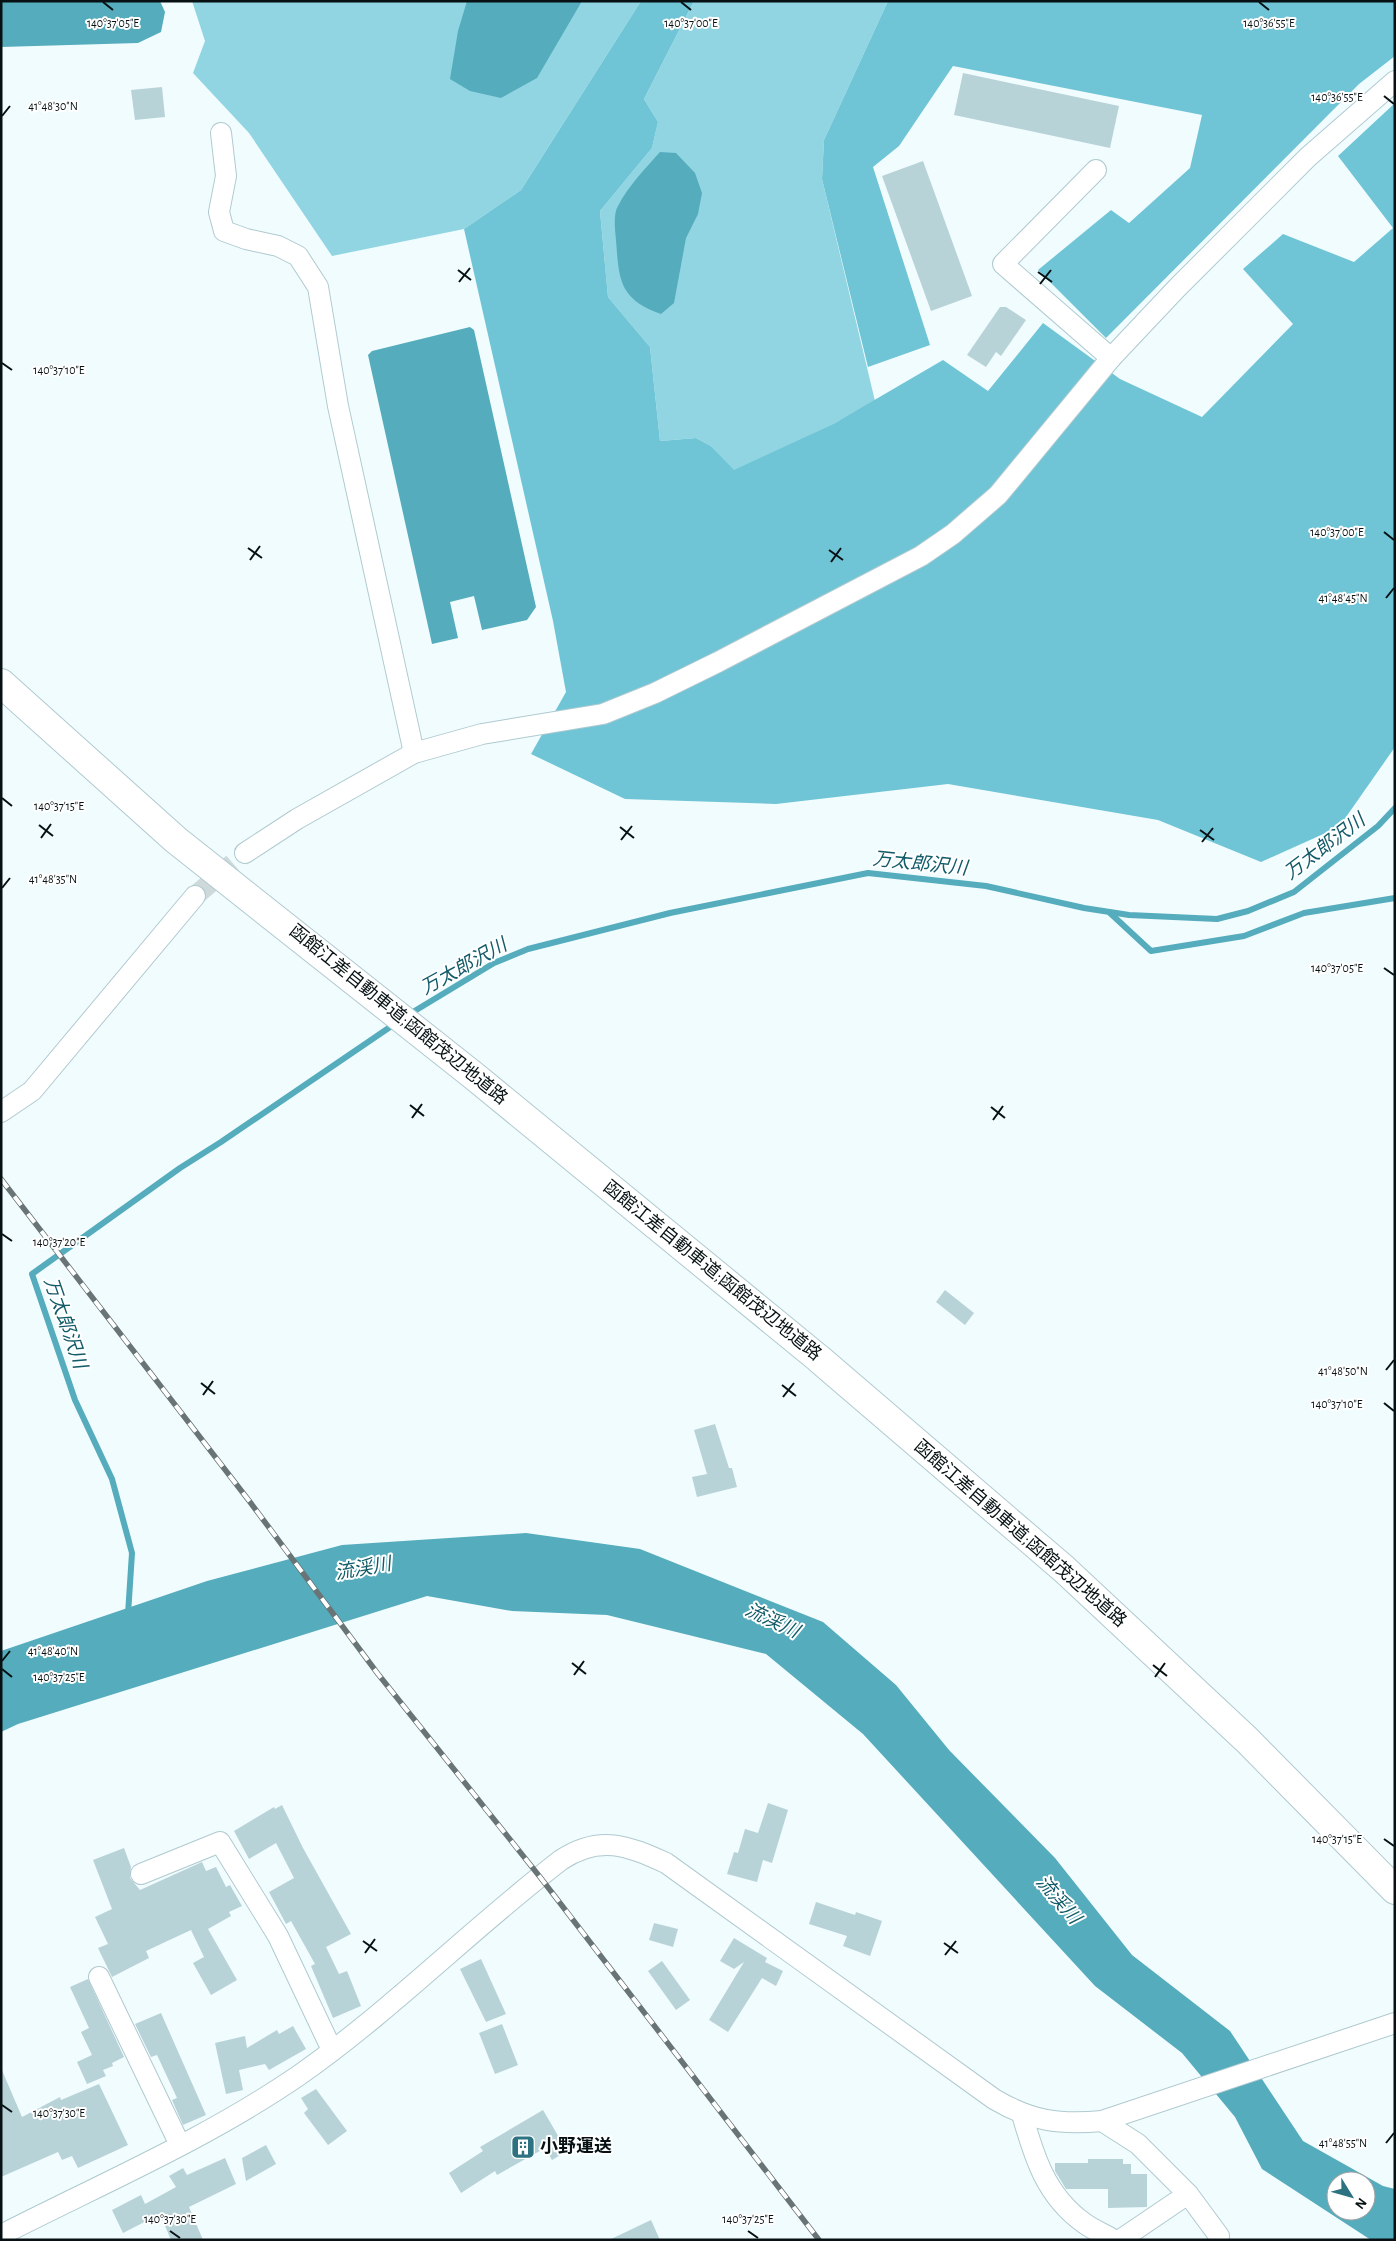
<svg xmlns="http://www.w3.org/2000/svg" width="1396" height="2241" font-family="'Alegreya Sans','Noto Sans JP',sans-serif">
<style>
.green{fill:#91d5e3}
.forest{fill:#6fc5d6}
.water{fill:#55acbc;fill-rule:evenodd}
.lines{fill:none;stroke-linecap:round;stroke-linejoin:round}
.stream{stroke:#55acbc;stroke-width:6}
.building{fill:#b8d3d8}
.minor-tunnel{stroke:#ced9db;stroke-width:20;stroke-dasharray:20 10;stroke-linecap:butt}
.minor-casing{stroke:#afcad0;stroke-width:22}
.highway-casing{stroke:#afcad0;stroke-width:30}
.minor{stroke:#fff;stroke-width:20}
.highway{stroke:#fff;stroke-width:28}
.rail-casing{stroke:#697476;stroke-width:5.5}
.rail{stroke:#fff;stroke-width:4;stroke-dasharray:11;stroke-linecap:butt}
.ticks{fill:none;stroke:#071113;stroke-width:2}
.labels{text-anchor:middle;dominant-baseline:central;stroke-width:4;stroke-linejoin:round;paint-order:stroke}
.street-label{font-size:18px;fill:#071113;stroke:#fff}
.poi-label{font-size:18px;font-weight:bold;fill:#071113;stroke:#fff;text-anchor:start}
.water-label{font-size:19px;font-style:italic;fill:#125b68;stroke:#fff}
.ticks-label{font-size:12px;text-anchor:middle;fill:#071113;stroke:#fff;stroke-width:4;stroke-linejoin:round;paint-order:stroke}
</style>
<rect width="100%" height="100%" fill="#f1fcfe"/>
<g class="green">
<path d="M 192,1 L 641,1 L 521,190 L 464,229 L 332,256 L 249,133 L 193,73 L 205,41 Z"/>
<path d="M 694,1 L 888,1 L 824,140 L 822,179 L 875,401 L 835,423 L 734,471 L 711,446 L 696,438 L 660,441 L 650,347 L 608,297 L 600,211 L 652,148 L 658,122 L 644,99 Z"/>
</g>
<g class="forest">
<path d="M 641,1 L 694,1 L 644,99 L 658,122 L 652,148 L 600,211 L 608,297 L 650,347 L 660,441 L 696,438 L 711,446 L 734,470 L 835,423 L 943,360 L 988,391 L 1043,323 L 1120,379 L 1202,417 L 1293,324 L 1243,269 L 1283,234 L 1354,262 L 1393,228 L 1338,156 L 1395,103 L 1395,747 L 1339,827 L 1261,862 L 1158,820 L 948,784 L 776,804 L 625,799 L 531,754 L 566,692 L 553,621 L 464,229 L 521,190 Z"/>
<path d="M 888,1 L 1395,1 L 1395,56 L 1359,84 L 1106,338 L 1038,270 L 1111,210 L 1129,223 L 1190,168 L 1202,115 L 953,66 L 899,146 L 873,167 L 930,345 L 868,367 L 822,179 L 824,140 Z"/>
</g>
<g class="water">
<path d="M 1,1 L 160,1 L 165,12 L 161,32 L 138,43 L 1,47 Z"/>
<path d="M 467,1 L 582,1 L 537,78 L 501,98 L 470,91 L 450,79 L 458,31 Z"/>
<path d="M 660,152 L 676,153 L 695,173 L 702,193 L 698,214 L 686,238 L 674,303 L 661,314 C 619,299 619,280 616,240 C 615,230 613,214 618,206 C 629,185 645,169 660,152 Z"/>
<path d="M 470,327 L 474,330 L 536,607 L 527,620 L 482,630 L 474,596 L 450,602 L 458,638 L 432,644 L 368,355 L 372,351 Z"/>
<path d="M 526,1533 L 640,1549 L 823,1622 L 896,1685 L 949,1750 L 1055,1858 L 1132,1955 L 1230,2031 L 1303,2141 L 1383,2186 L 1395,2189 L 1395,2240 L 1371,2240 L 1262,2169 L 1235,2117 L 1182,2053 L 1095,1986 L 863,1734 L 766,1654 L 607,1615 L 512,1611 L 427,1596 L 18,1724 L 1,1732 L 1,1651 L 207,1581 L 342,1545 ZM 1336,2181 L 1366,2181 L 1366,2211 L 1336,2211 Z"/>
</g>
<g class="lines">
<g class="stream">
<path d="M 1110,913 L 1151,951 L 1244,936 L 1304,913 L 1395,898"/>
<path d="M 408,1015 L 494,963 L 528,949 L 670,913 L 868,873 L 986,886 L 1084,908 L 1129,915 L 1217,919 L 1248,911 L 1294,892 L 1378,826 L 1395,808"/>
<path d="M 128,1614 L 132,1553 L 112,1479 L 75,1400 L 32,1274 L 180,1168 L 221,1142 L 396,1023"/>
</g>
</g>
<g class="building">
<path d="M 963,73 L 1119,106 L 1110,148 L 954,115 Z"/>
<path d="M 162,87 L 165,117 L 135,120 L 131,90 Z"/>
<path d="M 923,161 L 972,296 L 931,311 L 882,176 Z"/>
<path d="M 1000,307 L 1006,307 L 1026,320 L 1001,356 L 996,352 L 986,367 L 967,355 Z"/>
<path d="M 945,1290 L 974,1313 L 965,1325 L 936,1302 Z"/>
<path d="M 715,1424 L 729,1468 L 732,1468 L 737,1487 L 697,1497 L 692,1477 L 707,1474 L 694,1430 Z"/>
<path d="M 768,1803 L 788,1810 L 772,1863 L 763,1860 L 757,1882 L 727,1874 L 734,1852 L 738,1853 L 745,1829 L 758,1833 Z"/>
<path d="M 282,1805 L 303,1848 L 351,1934 L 326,1947 L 339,1974 L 347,1971 L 361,2006 L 333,2018 L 311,1966 L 315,1964 L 291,1921 L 286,1924 L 269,1892 L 294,1878 L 276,1843 L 249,1859 L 234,1831 L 274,1807 L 275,1809 Z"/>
<path d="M 124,1848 L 131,1867 L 130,1878 L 140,1890 L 202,1862 L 206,1871 L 216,1867 L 226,1887 L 230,1885 L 242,1906 L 229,1912 L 231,1916 L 208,1929 L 237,1980 L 211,1995 L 193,1963 L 204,1957 L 191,1930 L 146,1951 L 149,1958 L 112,1977 L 98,1948 L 108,1944 L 95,1917 L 112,1909 L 93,1860 Z"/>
<path d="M 816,1902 L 855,1915 L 856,1912 L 882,1921 L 870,1956 L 843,1946 L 847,1936 L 809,1924 Z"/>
<path d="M 654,1923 L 678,1929 L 673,1947 L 649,1940 Z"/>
<path d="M 734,1938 L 767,1958 L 765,1962 L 783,1971 L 776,1986 L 762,1978 L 728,2032 L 709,2020 L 744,1962 L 734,1969 L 720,1961 Z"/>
<path d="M 481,1959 L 506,2014 L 486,2022 L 460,1969 Z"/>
<path d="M 662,1961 L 690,2000 L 676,2010 L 648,1971 Z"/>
<path d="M 88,1979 L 124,2057 L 112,2063 L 113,2066 L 103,2070 L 106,2076 L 87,2084 L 77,2062 L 92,2055 L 81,2032 L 89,2028 L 70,1987 Z"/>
<path d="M 161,2013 L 206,2115 L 183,2125 L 172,2100 L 177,2098 L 157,2055 L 151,2057 L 135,2024 Z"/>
<path d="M 502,2024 L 518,2065 L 495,2074 L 479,2033 Z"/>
<path d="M 293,2026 L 306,2049 L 269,2070 L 265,2064 L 239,2070 L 243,2090 L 226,2094 L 215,2043 L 245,2036 L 247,2048 L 277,2030 L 279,2034 Z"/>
<path d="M 1,2068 L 22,2117 L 60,2097 L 61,2100 L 99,2084 L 128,2145 L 78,2168 L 72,2156 L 62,2160 L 58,2152 L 1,2177 Z"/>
<path d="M 316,2089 L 347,2131 L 328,2145 L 304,2113 L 308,2109 L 301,2098 Z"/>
<path d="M 543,2110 L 567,2151 L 552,2160 L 545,2148 L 497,2175 L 495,2171 L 461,2193 L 449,2173 L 483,2151 L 480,2147 Z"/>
<path d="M 266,2145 L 276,2164 L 246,2181 L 242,2158 Z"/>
<path d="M 225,2158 L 236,2184 L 189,2207 L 203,2240 L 171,2240 L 160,2214 L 123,2233 L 112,2210 L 141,2195 L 145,2204 L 176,2187 L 169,2176 L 183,2168 L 187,2175 Z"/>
<path d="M 1088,2159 L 1123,2159 L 1123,2164 L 1131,2164 L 1131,2174 L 1147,2174 L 1147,2207 L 1108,2208 L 1108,2189 L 1066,2189 L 1055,2171 L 1055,2163 L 1088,2163 Z"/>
<path d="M 651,2220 L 660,2240 L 609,2240 Z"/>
</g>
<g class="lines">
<path class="minor-tunnel" d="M 195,896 L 245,853"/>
<g class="minor-casing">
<g id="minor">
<path d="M 221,133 L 226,176 L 219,212 L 224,231 L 246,239 L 278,246 L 298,256 L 318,287 L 338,406 L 414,753"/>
<path d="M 1096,170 L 1003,264 L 1111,358"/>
<path d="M 245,853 L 297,819 L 414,753 L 482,734 L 603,714 L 655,693 L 718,662 L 921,556 L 953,534 L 998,495 L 1111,358 L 1177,288 L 1308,157 L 1395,81"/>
<path d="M 1,1112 L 32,1091 L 195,896"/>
<path d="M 141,1874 L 220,1842 L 278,1936 L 332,2050"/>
<path d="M 99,1977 L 180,2145"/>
<path d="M 1022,2114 C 1034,2157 1046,2196 1084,2223 C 1093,2230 1105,2234 1114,2240"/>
<path d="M 1102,2121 L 1138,2144 L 1188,2194 L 1219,2236"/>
<path d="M 1,2235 C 101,2184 206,2139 298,2076 C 391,2011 471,1929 561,1860 C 600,1834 628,1846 666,1863 L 994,2099 C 1031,2121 1059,2125 1102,2121 L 1395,2023"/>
<path d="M 1120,2240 L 1188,2194"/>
</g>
</g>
<g class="highway-casing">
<path id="highway" d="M 1,683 L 176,840 L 474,1076 L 818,1358 L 1064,1569 L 1247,1740 L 1395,1890"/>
</g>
<use href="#minor" class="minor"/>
<use href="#highway" class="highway"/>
<g class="rail-casing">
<path id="rail" d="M 1,1179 L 250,1502 L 378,1674 L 540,1877 L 819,2240"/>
</g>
<use href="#rail" class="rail"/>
</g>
<path class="ticks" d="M 103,2 L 113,10M 681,2 L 691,10M 1259,2 L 1269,10M 1384,96 L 1394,104M 2,116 L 10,106M 458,270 L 471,280M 1038,272 L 1052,282M 459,282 L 470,268M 1040,284 L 1051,270M 2,363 L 12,370M 1384,532 L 1394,540M 248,548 L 262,558M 829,550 L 843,560M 250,560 L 260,546M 831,562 L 841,548M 1386,598 L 1394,588M 2,798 L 12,806M 39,825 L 53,836M 620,827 L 634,838M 1200,830 L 1214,840M 41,838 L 51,824M 621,840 L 632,826M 1202,842 L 1213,828M 2,888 L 10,878M 1384,968 L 1394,975M 410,1105 L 424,1116M 991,1107 L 1005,1118M 412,1118 L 422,1104M 993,1120 L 1003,1106M 2,1234 L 12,1241M 1386,1370 L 1394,1360M 201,1383 L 215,1394M 782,1385 L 796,1396M 203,1395 L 213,1381M 783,1397 L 794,1383M 1384,1403 L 1394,1411M 2,1661 L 10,1651M 572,1663 L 586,1674M 1153,1665 L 1167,1676M 2,1669 L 12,1677M 574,1675 L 584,1661M 1155,1677 L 1165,1663M 1384,1839 L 1394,1846M 363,1941 L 377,1951M 944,1943 L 958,1953M 365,1953 L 375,1939M 945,1955 L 956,1941M 2,2105 L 12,2112M 1386,2143 L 1394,2133M 170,2231 L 180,2238M 748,2231 L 758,2238"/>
<defs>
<g id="building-square" transform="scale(1.25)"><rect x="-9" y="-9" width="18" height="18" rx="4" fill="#2c7280" stroke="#fff"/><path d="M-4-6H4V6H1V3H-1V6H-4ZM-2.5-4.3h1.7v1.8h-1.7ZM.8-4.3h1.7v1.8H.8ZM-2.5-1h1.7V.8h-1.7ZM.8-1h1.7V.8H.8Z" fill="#fff"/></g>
</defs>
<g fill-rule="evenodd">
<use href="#building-square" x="523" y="2147"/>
</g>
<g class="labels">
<g class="street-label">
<text transform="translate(398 1015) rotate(39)">函館江差自動車道;函館茂辺地道路</text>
<text transform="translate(712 1271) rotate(39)">函館江差自動車道;函館茂辺地道路</text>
<text transform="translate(1020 1534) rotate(41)">函館江差自動車道;函館茂辺地道路</text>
</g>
<g class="poi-label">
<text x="540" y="2147">小野運送</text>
</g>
<g class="water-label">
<text transform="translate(1325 847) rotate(-37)">万太郎沢川</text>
<text transform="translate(920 864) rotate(6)">万太郎沢川</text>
<text transform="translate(464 967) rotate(-29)">万太郎沢川</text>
<text transform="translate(65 1323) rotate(71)">万太郎沢川</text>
<text transform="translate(363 1569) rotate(-10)">流渓川</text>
<text transform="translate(772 1621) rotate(25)">流渓川</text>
<text transform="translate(1058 1900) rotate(49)">流渓川</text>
</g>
</g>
<g class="ticks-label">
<text x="113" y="27">140°37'05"E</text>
<text x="691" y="27">140°37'00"E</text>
<text x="1269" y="27">140°36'55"E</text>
<text x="1337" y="101">140°36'55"E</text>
<text x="53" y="110">41°48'30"N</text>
<text x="59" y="374">140°37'10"E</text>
<text x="1337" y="536">140°37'00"E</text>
<text x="1343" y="602">41°48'45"N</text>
<text x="59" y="810">140°37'15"E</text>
<text x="53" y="883">41°48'35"N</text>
<text x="1337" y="972">140°37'05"E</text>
<text x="59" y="1246">140°37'20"E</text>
<text x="1343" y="1375">41°48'50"N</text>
<text x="1337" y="1408">140°37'10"E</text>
<text x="53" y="1655">41°48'40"N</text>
<text x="59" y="1681">140°37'25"E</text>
<text x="1337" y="1843">140°37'15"E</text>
<text x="59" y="2117">140°37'30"E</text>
<text x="1343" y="2147">41°48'55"N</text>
<text x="170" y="2223">140°37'30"E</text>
<text x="748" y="2223">140°37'25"E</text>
</g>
<rect width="1396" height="2241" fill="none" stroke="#071113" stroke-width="5"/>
<g transform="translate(1351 2196) rotate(127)"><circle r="24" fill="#ffffff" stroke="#9ca0a1"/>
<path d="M0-4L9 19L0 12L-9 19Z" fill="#2c7280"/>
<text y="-8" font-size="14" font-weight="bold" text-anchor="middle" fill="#071113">N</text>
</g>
</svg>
